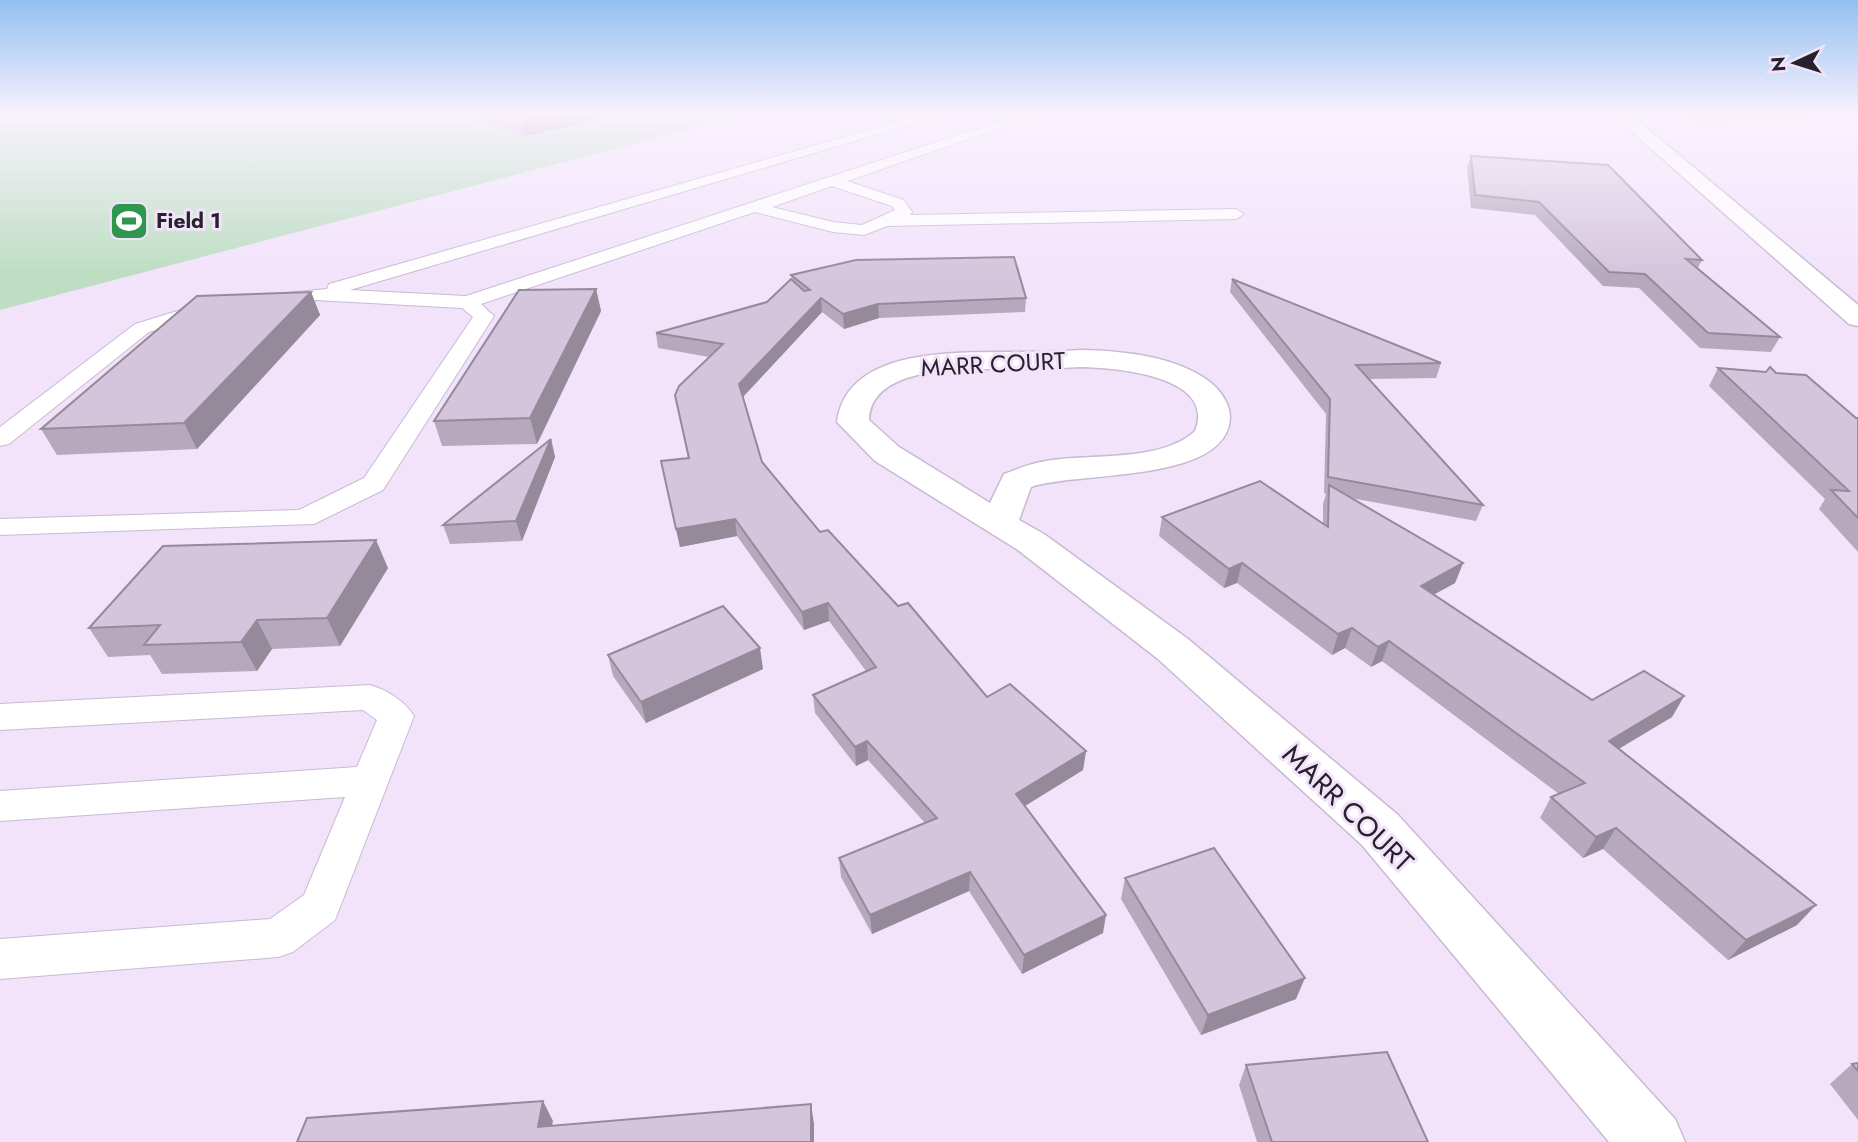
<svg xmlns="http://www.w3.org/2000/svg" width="1858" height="1142" font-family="Jost,sans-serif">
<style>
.green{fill:#bddec3}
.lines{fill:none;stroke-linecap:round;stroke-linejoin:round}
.service-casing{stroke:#c8bad1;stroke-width:2}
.minor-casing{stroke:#c8bad1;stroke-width:3}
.primary-casing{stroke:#c8bad1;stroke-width:3}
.service{fill:#fff;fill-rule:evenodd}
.minor{fill:#fff;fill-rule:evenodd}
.primary{fill:#fff;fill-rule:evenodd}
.wall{fill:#b6a9bd}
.shaded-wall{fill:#948a9a}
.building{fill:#d4c5dc;stroke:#948a9a;stroke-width:2}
.labels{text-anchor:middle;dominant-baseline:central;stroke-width:6;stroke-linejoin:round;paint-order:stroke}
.far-poi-label{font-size:21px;font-weight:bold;fill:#26212a;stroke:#f2e3fb;text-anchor:start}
.street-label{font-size:24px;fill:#26212a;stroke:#f2e3fb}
.near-street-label{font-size:28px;fill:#26212a;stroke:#f2e3fb}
</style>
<rect width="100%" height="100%" fill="#f2e3fb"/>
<path class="green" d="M 0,114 L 747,114 L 0,310 Z"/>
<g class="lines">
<g class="service-casing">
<g id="service">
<path d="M 925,114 L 946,114 L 350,290 L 466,296 L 1022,114 L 1041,114 L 847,181 L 904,200 L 912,212 L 910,215 L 1236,209 L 1244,214 L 1236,219 L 887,226 L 864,235 L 833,232 L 755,212 L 481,304 L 494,316 L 383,490 L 314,524 L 0,535 L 0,519 L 299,510 L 364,478 L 473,317 L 462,308 L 315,300 L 273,305 L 266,303 L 263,299 L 266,295 L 327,289 L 329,284 ZM 832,186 L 892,206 L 895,210 L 862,225 L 833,222 L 772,207 Z"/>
<path d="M 210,301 L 217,303 L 220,307 L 217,311 L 149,332 L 9,444 L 0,446 L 0,427 L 135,324 Z"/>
<path d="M 370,685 C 387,690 405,701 414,716 L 335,920 L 293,952 L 278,957 L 0,979 L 0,939 L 270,919 L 304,895 L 345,797 L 0,821 L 0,791 L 357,767 L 377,720 L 363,710 L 0,730 L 0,704 Z"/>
</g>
</g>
<g class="minor-casing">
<path id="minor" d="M 1082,350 C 1124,351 1176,356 1210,382 C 1221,391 1230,404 1230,418 C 1227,484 1076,471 1031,487 L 1019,520 L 1044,534 L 1188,639 L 1398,815 L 1675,1119 L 1685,1142 L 1609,1142 L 1362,845 L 1158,659 L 1018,550 L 875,461 L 837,422 C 847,345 962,353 1017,352 C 1039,352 1061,351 1082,350 ZM 1082,367 C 1117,368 1217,376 1195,431 C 1160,463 1090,453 1046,461 C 1031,463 1018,469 1004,474 L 990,503 L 899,447 L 869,420 C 871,361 979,370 1018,369 C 1039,369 1061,368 1082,367 Z"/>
</g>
<g class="primary-casing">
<path id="primary" d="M 1612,114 L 1630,114 L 1858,305 L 1858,326 L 1849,324 Z"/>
</g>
<use href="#service" class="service"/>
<use href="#minor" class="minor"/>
<use href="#primary" class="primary"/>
</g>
<g class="wall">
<path d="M 462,114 L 620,114 L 526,136 Z"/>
<path d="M 1676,114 L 1808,114 L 1805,120 L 1694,122 Z"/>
<path d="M 1471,156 L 1702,260 L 1698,268 L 1780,337 L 1771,352 L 1700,348 L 1639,288 L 1603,286 L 1535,215 L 1471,208 L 1467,168 Z"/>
<path d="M 791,275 L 1026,298 L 1025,312 L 879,318 L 844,329 L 822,312 L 743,397 L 762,462 L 820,532 L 898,606 L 987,697 L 1086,751 L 1083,770 L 1025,806 L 1103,933 L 1022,974 L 969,891 L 872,934 L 841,877 L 839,858 L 925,823 L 868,760 L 856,766 L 815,713 L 813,695 L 866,671 L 829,621 L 804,630 L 737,536 L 680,547 L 661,461 L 688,458 L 675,395 L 709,357 L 658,348 L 656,333 L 767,302 L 792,279 Z"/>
<path d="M 1232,279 L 1441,363 L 1436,378 L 1369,379 L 1483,505 L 1476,521 L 1351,498 L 1463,563 L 1455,583 L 1433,595 L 1592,700 L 1684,696 L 1672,717 L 1619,748 L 1797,925 L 1728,960 L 1603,849 L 1583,858 L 1540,818 L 1551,797 L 1559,794 L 1382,661 L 1371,667 L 1345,648 L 1332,655 L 1237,583 L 1224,588 L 1159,536 L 1162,517 L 1323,523 L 1323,504 L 1326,494 L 1324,493 L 1326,414 L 1230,292 Z"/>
<path d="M 596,289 L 601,311 L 537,444 L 442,446 L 434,421 Z"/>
<path d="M 311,292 L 320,315 L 197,449 L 57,455 L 41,429 Z"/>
<path d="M 1718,368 L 1776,373 L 1856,418 L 1858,418 L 1858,552 L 1819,509 L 1825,499 L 1709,386 Z"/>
<path d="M 551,439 L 555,457 L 522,541 L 450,544 L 443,525 Z"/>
<path d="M 388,568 L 340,646 L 272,649 L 257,671 L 162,674 L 150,655 L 108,657 L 89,628 Z"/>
<path d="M 608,655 L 763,669 L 646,723 L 613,676 Z"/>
<path d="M 1125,878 L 1296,999 L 1201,1035 L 1121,899 Z"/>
<path d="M 1858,1063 L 1858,1120 L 1830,1084 L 1852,1064 Z"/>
<path d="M 1246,1065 L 1428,1142 L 1257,1142 L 1239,1085 Z"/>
</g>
<g class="shaded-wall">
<path d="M 528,114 L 620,114 L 526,136 L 521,116 Z"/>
<path d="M 596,289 L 601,311 L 537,444 L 530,418 Z"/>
<path d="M 311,292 L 320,315 L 197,449 L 184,423 Z"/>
<path d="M 821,298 L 822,312 L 741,399 L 739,384 Z"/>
<path d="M 878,304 L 879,318 L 844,329 L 843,314 Z"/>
<path d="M 551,439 L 555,457 L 522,541 L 516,521 Z"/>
<path d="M 735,519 L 737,536 L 680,547 L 676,529 Z"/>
<path d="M 376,540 L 388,568 L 340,646 L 327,618 Z"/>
<path d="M 1242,563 L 1237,583 L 1224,588 L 1229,569 Z"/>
<path d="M 1463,563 L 1455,583 L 1413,606 L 1421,586 Z"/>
<path d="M 828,603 L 829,621 L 804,630 L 802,612 Z"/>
<path d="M 257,620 L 272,649 L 257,671 L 241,642 Z"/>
<path d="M 1352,628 L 1345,648 L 1332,655 L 1338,634 Z"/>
<path d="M 1389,641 L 1382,661 L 1371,667 L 1378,647 Z"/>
<path d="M 760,648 L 763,669 L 646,723 L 641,702 Z"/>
<path d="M 1684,696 L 1672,717 L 1597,762 L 1609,741 Z"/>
<path d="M 867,741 L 868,760 L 856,766 L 855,747 Z"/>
<path d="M 1086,751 L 1083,770 L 1015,812 L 1016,794 Z"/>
<path d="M 1616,828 L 1603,849 L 1583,858 L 1596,837 Z"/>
<path d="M 970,872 L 969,891 L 872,934 L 870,915 Z"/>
<path d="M 1816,905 L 1797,925 L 1728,960 L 1746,940 Z"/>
<path d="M 1106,915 L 1103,933 L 1022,974 L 1024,955 Z"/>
<path d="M 1305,978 L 1296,999 L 1201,1035 L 1208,1015 Z"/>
<path d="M 543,1101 L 553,1121 L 548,1142 L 538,1127 Z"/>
<path d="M 811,1104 L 814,1124 L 814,1142 L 811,1142 Z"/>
</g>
<g class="building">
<path d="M 1471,156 L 1608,165 L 1702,260 L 1686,259 L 1780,337 L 1708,333 L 1645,274 L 1609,272 L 1539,202 L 1475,195 Z"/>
<path d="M 1014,257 L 1026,298 L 878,304 L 843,314 L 821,298 L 739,384 L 762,462 L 820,532 L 828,530 L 898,606 L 908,603 L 987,697 L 1010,684 L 1086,751 L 1016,794 L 1106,915 L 1024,955 L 970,872 L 870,915 L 839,858 L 937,818 L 867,741 L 855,747 L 813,695 L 876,667 L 828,603 L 802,612 L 735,519 L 676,529 L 661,461 L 689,458 L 675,395 L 679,386 L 723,344 L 656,333 L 767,302 L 791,279 L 804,291 L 810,290 L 791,275 L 856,260 Z"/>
<path d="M 1232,279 L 1441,363 L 1356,365 L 1483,505 L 1328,477 L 1330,399 Z"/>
<path d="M 596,289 L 530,418 L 434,421 L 519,290 Z"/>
<path d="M 311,292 L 184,423 L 41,429 L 197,296 Z"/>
<path d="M 1770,367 L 1776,373 L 1806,375 L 1856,418 L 1858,418 L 1858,518 L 1831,490 L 1849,491 L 1718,368 L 1766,372 Z"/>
<path d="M 551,439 L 516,521 L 443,525 Z"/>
<path d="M 1260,481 L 1328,527 L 1329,485 L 1463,563 L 1421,586 L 1592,700 L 1644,671 L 1684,696 L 1609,741 L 1816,905 L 1746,940 L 1616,828 L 1596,837 L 1551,797 L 1585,783 L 1389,641 L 1378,647 L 1352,628 L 1338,634 L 1242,563 L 1229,569 L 1162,517 Z"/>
<path d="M 376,540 L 327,618 L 257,620 L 241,642 L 144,645 L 160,625 L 89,628 L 163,546 Z"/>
<path d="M 723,606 L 760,648 L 641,702 L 608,655 Z"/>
<path d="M 1214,848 L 1305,978 L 1208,1015 L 1125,878 Z"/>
<path d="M 1387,1052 L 1428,1142 L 1272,1142 L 1246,1065 Z"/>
<path d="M 1858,1063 L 1858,1071 L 1852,1064 Z"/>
<path d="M 543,1101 L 538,1127 L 811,1104 L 811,1142 L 297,1142 L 307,1118 Z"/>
</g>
<linearGradient id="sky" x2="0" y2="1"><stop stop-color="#93c0f0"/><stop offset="0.42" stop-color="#f9f2fd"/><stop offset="1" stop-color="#f9f2fd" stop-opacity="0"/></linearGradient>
<rect width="1858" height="274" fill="url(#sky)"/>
<defs>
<g id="stadium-square" transform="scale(2.0125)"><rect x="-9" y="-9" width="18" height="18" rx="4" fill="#2f974d" stroke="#f2e3fb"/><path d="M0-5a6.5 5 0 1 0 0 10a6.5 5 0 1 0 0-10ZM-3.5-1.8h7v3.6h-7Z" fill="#fff"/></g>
</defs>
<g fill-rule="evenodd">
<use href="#stadium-square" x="129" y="221"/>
</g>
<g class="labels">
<g class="far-poi-label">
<text x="156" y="221">Field 1</text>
</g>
<g class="street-label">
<text transform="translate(993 364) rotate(-3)">MARR COURT</text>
</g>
<g class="near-street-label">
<text transform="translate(1348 808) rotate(44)">MARR COURT</text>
</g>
</g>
<g transform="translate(1795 63) rotate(266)" stroke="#f2e3fb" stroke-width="5" paint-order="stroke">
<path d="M0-5L12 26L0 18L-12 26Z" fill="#26212a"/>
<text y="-10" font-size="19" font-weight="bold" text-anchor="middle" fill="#26212a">N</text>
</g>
</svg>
